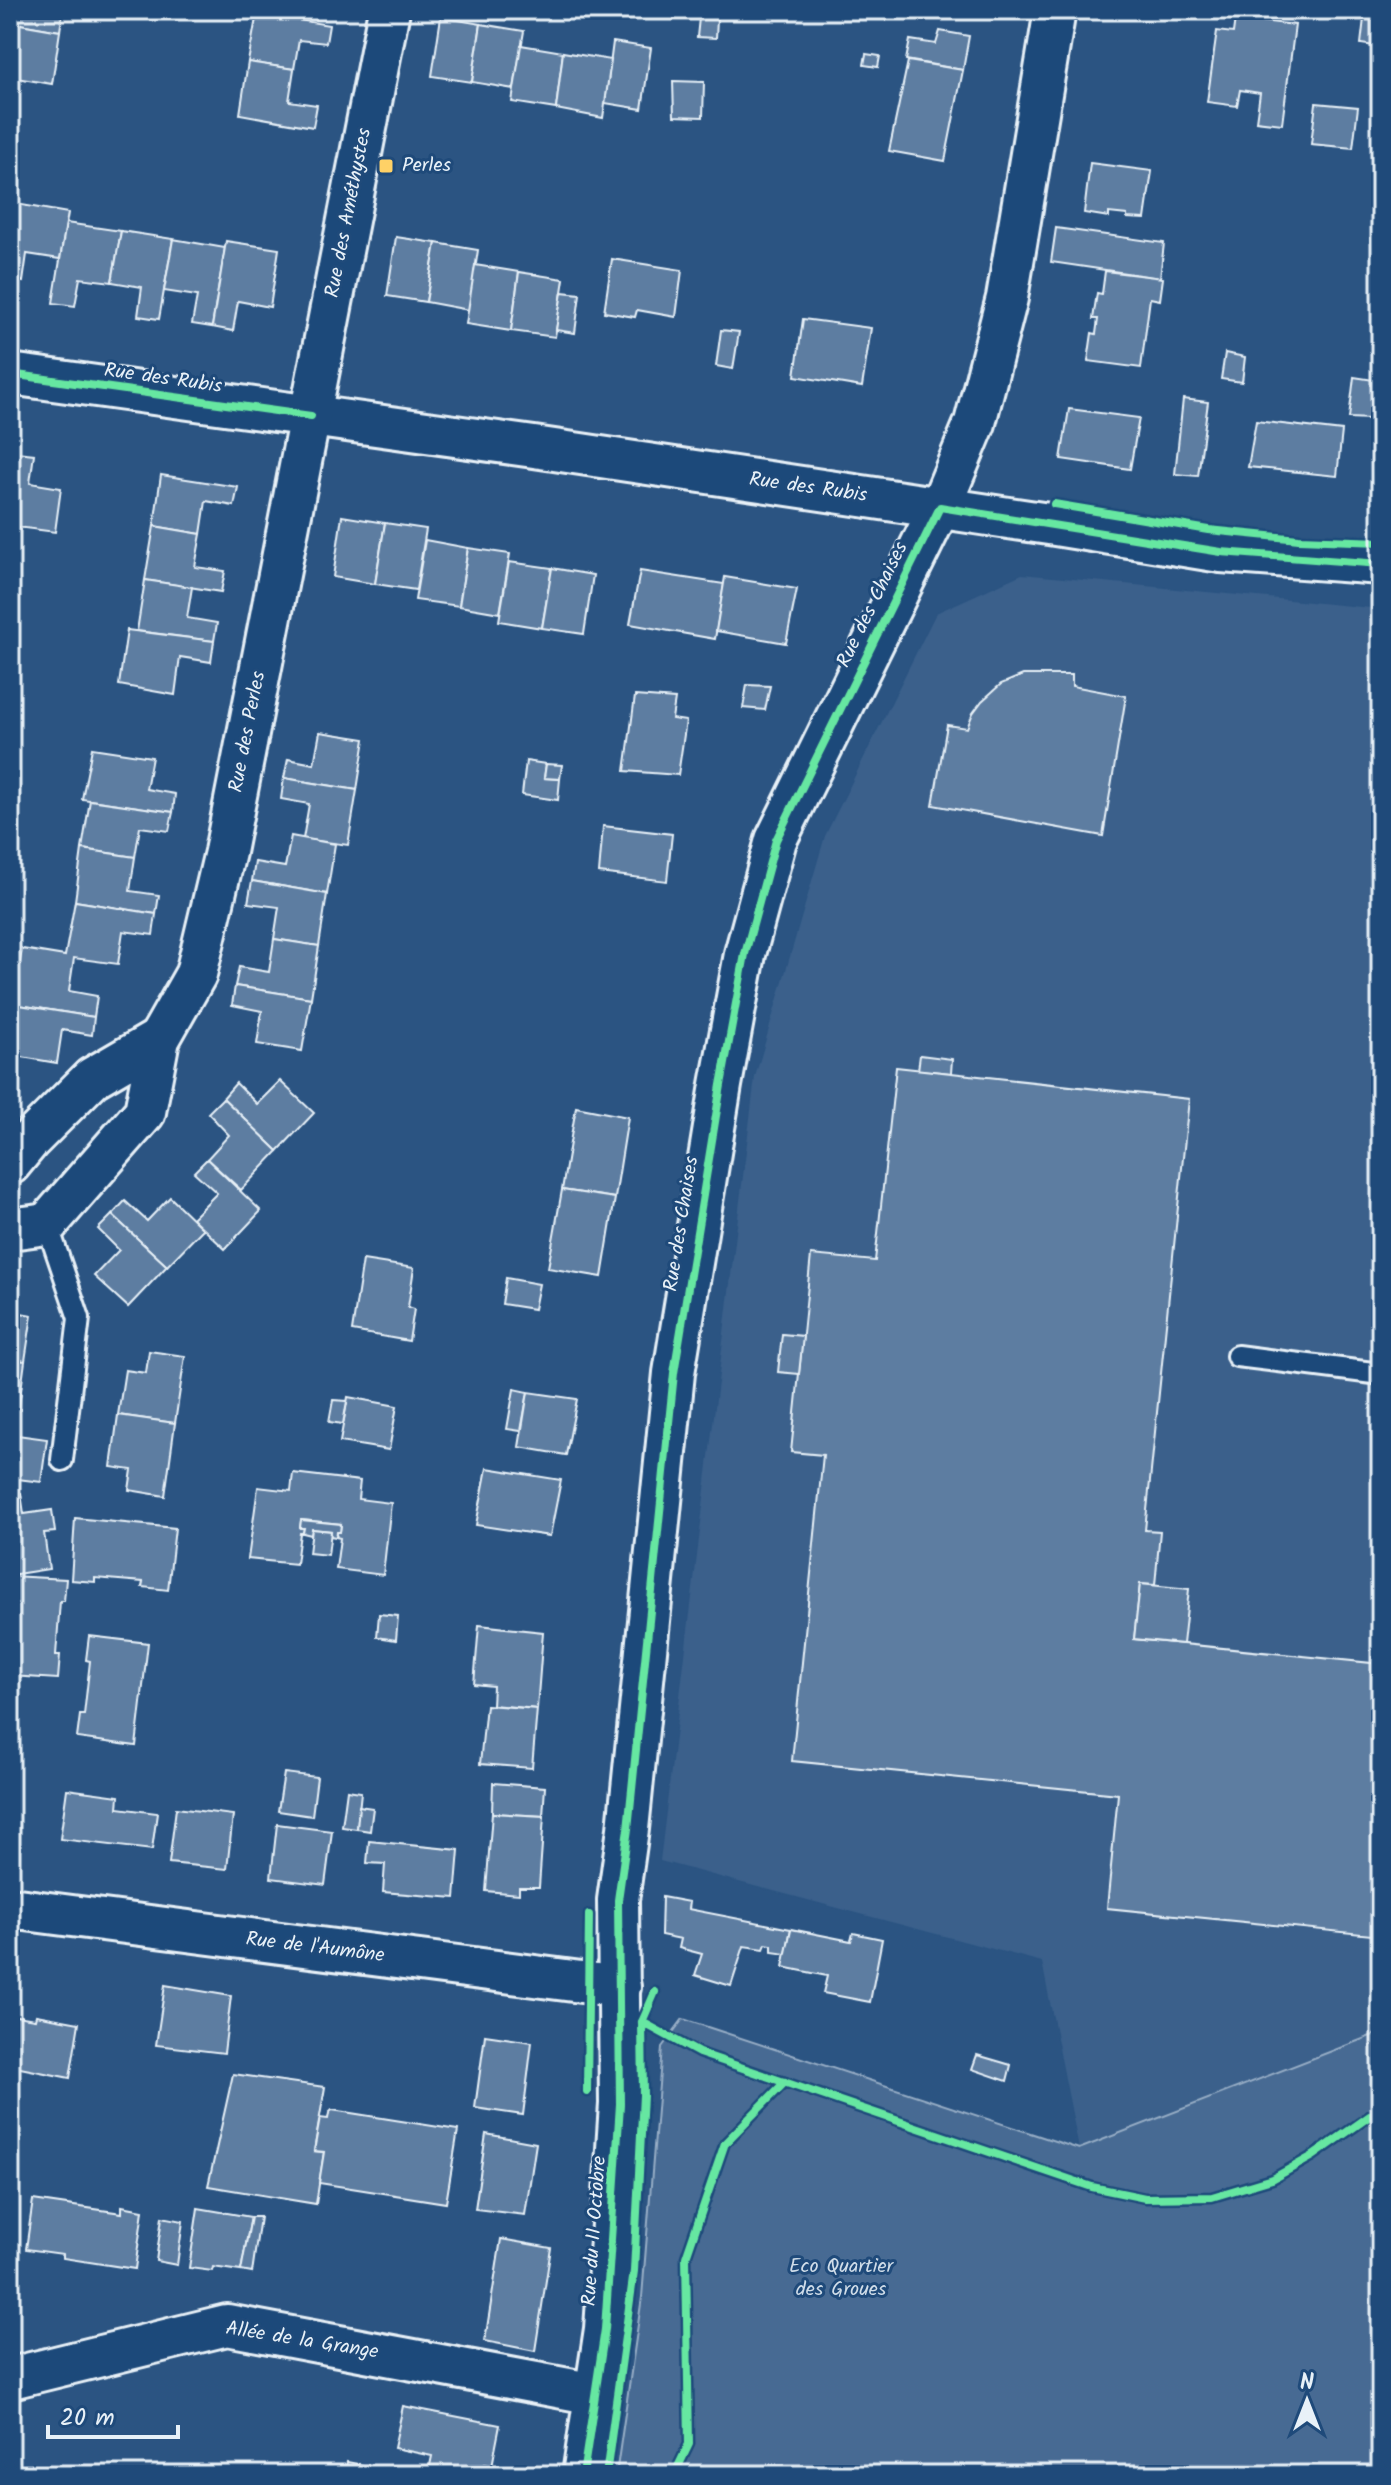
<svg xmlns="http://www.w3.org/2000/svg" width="1391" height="2485" font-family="Kalam,sans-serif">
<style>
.built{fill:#3a608b}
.green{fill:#476b93;stroke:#98aec6;stroke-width:2}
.building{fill:#5d7da1;stroke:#e8f1f8;stroke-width:2}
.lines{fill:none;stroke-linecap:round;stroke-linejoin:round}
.lane-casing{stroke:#e8f1f8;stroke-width:26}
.street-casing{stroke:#e8f1f8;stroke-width:46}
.lane{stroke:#1f4a7a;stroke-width:20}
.street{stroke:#1f4a7a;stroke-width:40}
.cycleway-casing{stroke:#1f4a7a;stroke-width:13}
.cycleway{stroke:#66e7a1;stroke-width:8}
.poi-dot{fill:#ffd166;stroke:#1f4a7a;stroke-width:3}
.labels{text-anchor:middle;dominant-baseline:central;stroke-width:6;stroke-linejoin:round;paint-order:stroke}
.poi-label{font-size:20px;fill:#e8f1f8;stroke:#1f4a7a;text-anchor:start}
.street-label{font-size:20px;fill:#e8f1f8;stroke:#1f4a7a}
.park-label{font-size:20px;fill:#d0dde9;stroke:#1f4a7a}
</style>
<rect width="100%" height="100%" fill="#2b5482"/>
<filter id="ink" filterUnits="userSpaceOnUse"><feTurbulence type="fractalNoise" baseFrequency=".0125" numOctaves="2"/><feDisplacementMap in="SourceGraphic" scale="16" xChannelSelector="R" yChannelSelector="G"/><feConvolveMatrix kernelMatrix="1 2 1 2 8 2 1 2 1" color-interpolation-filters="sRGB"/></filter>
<g filter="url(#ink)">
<path class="built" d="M 1022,574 L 1381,609 L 1381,2032 L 1079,2149 L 1042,1962 L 660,1861 L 755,1077 L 825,836 L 936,613 Z"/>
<path class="green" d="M 683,2019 L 1079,2149 L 1381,2032 L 1381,2475 L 616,2475 L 642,2297 L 662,2047 Z"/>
<g class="building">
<path d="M 16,10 L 63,10 L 60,31 L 14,23 Z"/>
<path d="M 257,10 L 303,10 L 301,20 L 257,13 Z"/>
<path d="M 1365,10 L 1381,10 L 1381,47 L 1361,44 Z"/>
<path d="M 257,13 L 329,25 L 326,43 L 299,40 L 294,69 L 248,62 Z"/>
<path d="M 441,17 L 481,24 L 472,82 L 432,76 Z"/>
<path d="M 699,18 L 717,19 L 716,38 L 697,37 Z"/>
<path d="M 1235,18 L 1295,25 L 1282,124 L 1256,121 L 1260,93 L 1240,90 L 1237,106 L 1207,102 L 1217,31 L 1233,33 Z"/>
<path d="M 14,23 L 60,31 L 52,84 L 10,77 L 10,44 Z"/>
<path d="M 481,24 L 524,31 L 514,89 L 472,82 Z"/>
<path d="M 940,31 L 969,36 L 963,70 L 906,60 L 910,40 L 936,44 Z"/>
<path d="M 613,42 L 651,48 L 642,109 L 605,103 Z"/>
<path d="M 521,45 L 563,52 L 556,109 L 512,102 Z"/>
<path d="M 563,52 L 611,60 L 603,118 L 556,109 Z"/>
<path d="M 866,54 L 880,56 L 878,67 L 864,65 Z"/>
<path d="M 908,61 L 963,70 L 945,161 L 889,151 Z"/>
<path d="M 248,62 L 294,69 L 289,101 L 317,105 L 313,127 L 240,114 Z"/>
<path d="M 673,81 L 704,82 L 703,117 L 674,116 Z"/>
<path d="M 1316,103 L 1358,107 L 1353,148 L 1311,144 Z"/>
<path d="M 1090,163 L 1152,171 L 1145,219 L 1127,218 L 1127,215 L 1109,213 L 1109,217 L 1084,213 Z"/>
<path d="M 10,190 L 18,192 L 10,241 Z"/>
<path d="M 16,204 L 68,213 L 60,259 L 27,254 L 23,282 L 10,279 L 10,241 Z"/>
<path d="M 66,223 L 121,231 L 112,282 L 80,278 L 75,306 L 53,303 Z"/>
<path d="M 1056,228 L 1164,243 L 1160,278 L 1051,262 Z"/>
<path d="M 121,231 L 173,239 L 159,319 L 138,316 L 142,287 L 112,282 Z"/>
<path d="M 396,237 L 436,243 L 426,302 L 387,296 Z"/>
<path d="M 173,239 L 225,248 L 212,327 L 192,324 L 197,296 L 164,291 Z"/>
<path d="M 226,241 L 279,249 L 270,307 L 238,301 L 233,331 L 212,327 Z"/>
<path d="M 436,243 L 478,250 L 469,310 L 426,302 Z"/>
<path d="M 612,259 L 682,270 L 676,317 L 637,310 L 635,317 L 604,312 Z"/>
<path d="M 475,265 L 519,272 L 511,331 L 466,324 Z"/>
<path d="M 1105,271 L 1163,278 L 1160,300 L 1150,298 L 1141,368 L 1088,361 L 1092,333 L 1096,334 L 1098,319 L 1093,319 L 1097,293 L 1102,294 Z"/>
<path d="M 519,272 L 564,279 L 555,337 L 511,331 Z"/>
<path d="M 562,292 L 580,294 L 575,333 L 556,330 Z"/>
<path d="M 803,319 L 871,328 L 862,387 L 795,376 Z"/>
<path d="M 721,330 L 739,332 L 733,369 L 716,366 Z"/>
<path d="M 1379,333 L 1381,333 L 1381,419 L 1370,418 Z"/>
<path d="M 1225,353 L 1245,357 L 1242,382 L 1221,379 Z"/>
<path d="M 1354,377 L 1374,380 L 1370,419 L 1349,418 Z"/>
<path d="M 1183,399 L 1208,402 L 1198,476 L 1175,474 Z"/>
<path d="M 1069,409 L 1139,418 L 1130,469 L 1061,459 Z"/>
<path d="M 1256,421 L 1342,431 L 1337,476 L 1248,467 Z"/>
<path d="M 16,452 L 34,454 L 30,483 L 61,488 L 55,532 L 10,526 L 10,488 Z"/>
<path d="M 161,475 L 238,487 L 234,506 L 206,501 L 201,534 L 154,526 Z"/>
<path d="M 342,516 L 385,523 L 375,584 L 333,577 Z"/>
<path d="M 385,523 L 426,529 L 416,590 L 375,584 Z"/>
<path d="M 154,526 L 201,534 L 195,567 L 225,571 L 221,592 L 145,580 Z"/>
<path d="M 425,540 L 468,548 L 459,606 L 415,600 Z"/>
<path d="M 468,548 L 510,554 L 500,613 L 459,606 Z"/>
<path d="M 509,562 L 552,568 L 542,628 L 499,621 Z"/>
<path d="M 552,568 L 593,575 L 584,634 L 542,628 Z"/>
<path d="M 640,571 L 724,584 L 715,639 L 630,624 Z"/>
<path d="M 725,577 L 797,589 L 786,643 L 716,631 Z"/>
<path d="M 145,580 L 192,587 L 187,618 L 217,623 L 214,641 L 137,631 Z"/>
<path d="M 127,630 L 214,641 L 211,662 L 180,657 L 175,695 L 119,685 Z"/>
<path d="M 1023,675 L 1072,675 L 1072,686 L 1126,696 L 1103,836 L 933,805 L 947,725 L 967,728 L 973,713 L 982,701 L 1001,684 Z"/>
<path d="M 747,685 L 770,686 L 765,710 L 743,708 Z"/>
<path d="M 635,696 L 675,699 L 672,719 L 686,721 L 678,775 L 625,771 Z"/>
<path d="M 320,732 L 365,739 L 357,790 L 284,778 L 288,759 L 314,764 Z"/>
<path d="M 92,748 L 152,757 L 146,789 L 175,794 L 173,812 L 82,799 Z"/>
<path d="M 526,761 L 546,764 L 544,778 L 560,779 L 558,800 L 522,795 Z"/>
<path d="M 546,764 L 562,765 L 560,779 L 544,778 Z"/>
<path d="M 284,778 L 357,790 L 348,845 L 303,839 L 309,804 L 281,799 Z"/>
<path d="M 90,800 L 173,812 L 169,831 L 140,827 L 135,857 L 82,849 Z"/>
<path d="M 603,826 L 672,834 L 667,881 L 599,873 Z"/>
<path d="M 291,836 L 335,844 L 327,894 L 252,881 L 255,862 L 285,867 Z"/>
<path d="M 82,849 L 135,857 L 130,891 L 159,895 L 156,914 L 75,901 Z"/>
<path d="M 252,881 L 327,894 L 319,946 L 274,939 L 279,907 L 248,903 Z"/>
<path d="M 75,901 L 156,914 L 153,935 L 123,931 L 118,964 L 74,958 L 69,991 L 97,996 L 94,1017 L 13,1004 L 22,949 L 65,956 Z"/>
<path d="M 274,939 L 319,946 L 311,998 L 235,986 L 239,967 L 269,972 Z"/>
<path d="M 235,986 L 311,998 L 302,1051 L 257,1044 L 262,1011 L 232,1005 Z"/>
<path d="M 13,1004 L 94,1017 L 92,1035 L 62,1030 L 57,1063 L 10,1055 L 10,1025 Z"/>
<path d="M 920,1055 L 952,1059 L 951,1073 L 918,1070 Z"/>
<path d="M 896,1067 L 1189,1099 L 1145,1530 L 1160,1531 L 1155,1585 L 1140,1584 L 1134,1639 L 1381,1664 L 1381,1936 L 1107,1908 L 1118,1794 L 792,1761 L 823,1455 L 791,1452 L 811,1255 L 875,1261 Z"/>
<path d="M 280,1081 L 314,1113 L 278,1151 L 223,1098 L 236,1083 L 257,1104 Z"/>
<path d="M 223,1098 L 278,1151 L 241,1190 L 207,1159 L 229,1135 L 208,1113 Z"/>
<path d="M 576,1107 L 628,1117 L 615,1198 L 562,1190 Z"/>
<path d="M 207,1159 L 261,1211 L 225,1249 L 192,1218 L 217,1193 L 194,1172 Z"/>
<path d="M 562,1190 L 615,1198 L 602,1277 L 548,1268 Z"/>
<path d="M 170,1197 L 203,1229 L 167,1266 L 112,1215 L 125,1201 L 147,1221 Z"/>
<path d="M 112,1215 L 167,1266 L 128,1307 L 94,1276 L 119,1250 L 98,1229 Z"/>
<path d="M 363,1260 L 414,1268 L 408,1307 L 414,1309 L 409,1341 L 352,1331 Z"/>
<path d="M 506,1278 L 539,1284 L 534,1309 L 502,1304 Z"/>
<path d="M 10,1311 L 32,1315 L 25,1361 L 10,1359 Z"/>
<path d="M 782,1334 L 803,1336 L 799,1374 L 778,1372 Z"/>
<path d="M 149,1351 L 185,1356 L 175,1423 L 118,1415 L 125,1370 L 146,1373 Z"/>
<path d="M 10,1359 L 25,1361 L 17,1420 L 10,1419 Z"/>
<path d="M 514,1389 L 528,1392 L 521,1431 L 507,1429 Z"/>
<path d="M 528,1392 L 577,1399 L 566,1455 L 519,1447 Z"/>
<path d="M 348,1397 L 397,1406 L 389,1450 L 340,1442 Z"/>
<path d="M 333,1400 L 347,1401 L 343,1424 L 329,1422 Z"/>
<path d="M 118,1415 L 175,1423 L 165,1496 L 129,1490 L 132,1470 L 111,1467 Z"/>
<path d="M 10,1434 L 47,1439 L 41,1482 L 10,1478 Z"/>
<path d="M 487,1468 L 561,1480 L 550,1536 L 476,1525 Z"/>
<path d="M 293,1473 L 360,1481 L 358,1499 L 391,1503 L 383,1575 L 336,1569 L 340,1538 L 336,1537 L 337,1532 L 340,1532 L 341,1524 L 301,1520 L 300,1528 L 304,1528 L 303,1533 L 300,1533 L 296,1564 L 248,1559 L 258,1487 L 291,1491 Z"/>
<path d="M 21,1493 L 24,1514 L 52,1510 L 55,1532 L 44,1533 L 49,1569 L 10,1575 L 10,1494 Z"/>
<path d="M 75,1518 L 175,1528 L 168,1590 L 142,1587 L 143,1582 L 95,1578 L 95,1582 L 71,1580 Z"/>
<path d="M 301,1520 L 341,1524 L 340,1532 L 337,1532 L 336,1537 L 330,1536 L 331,1531 L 312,1529 L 311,1535 L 303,1533 L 304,1528 L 300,1528 Z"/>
<path d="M 312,1529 L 331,1531 L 328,1555 L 309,1553 Z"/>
<path d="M 10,1576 L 66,1579 L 64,1601 L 60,1601 L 56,1655 L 60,1655 L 58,1679 L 10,1676 Z"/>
<path d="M 1140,1584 L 1189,1589 L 1183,1644 L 1134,1639 Z"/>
<path d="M 379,1614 L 398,1616 L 396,1640 L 377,1637 Z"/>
<path d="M 479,1625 L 543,1632 L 537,1709 L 492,1705 L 493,1686 L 474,1684 Z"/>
<path d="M 89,1636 L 148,1643 L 136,1746 L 77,1738 L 80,1715 L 84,1715 L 90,1661 L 86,1660 Z"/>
<path d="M 486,1705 L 537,1709 L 532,1768 L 480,1764 Z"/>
<path d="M 284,1773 L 317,1777 L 312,1816 L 278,1811 Z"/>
<path d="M 493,1783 L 545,1787 L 543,1816 L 492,1813 Z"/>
<path d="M 67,1789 L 119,1796 L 118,1808 L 157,1813 L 152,1850 L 60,1839 Z"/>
<path d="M 347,1790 L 361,1792 L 357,1829 L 342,1827 Z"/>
<path d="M 359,1806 L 373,1808 L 370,1831 L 357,1829 Z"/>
<path d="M 176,1808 L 233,1815 L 227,1869 L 169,1863 Z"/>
<path d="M 492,1813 L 544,1816 L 539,1887 L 519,1887 L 519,1894 L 486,1891 Z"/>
<path d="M 277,1824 L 332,1831 L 325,1885 L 271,1878 Z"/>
<path d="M 369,1841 L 459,1850 L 455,1898 L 383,1892 L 385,1864 L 367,1863 Z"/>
<path d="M 662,1897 L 689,1902 L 688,1909 L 791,1929 L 786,1954 L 772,1952 L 772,1945 L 766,1944 L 764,1949 L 744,1946 L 731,1986 L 695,1975 L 702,1954 L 679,1948 L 681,1939 L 661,1935 Z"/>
<path d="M 791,1929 L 851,1941 L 853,1933 L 882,1939 L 870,2002 L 823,1993 L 827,1976 L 783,1967 Z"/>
<path d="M 165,1985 L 231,1996 L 224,2053 L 156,2045 Z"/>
<path d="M 10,2015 L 35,2019 L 36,2015 L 79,2023 L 70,2078 L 10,2066 Z"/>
<path d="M 485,2035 L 532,2042 L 523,2115 L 475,2108 Z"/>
<path d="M 977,2055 L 1011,2065 L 1007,2081 L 972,2069 Z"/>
<path d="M 233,2074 L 325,2087 L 314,2151 L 324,2152 L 316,2204 L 208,2186 Z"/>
<path d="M 332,2110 L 458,2130 L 446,2203 L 319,2183 L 324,2152 L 314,2151 L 320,2118 L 328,2119 L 329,2113 Z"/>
<path d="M 486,2134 L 536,2143 L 525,2215 L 475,2209 Z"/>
<path d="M 33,2200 L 122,2213 L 122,2206 L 143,2210 L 135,2269 L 63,2258 L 63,2254 L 26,2249 Z"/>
<path d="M 198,2208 L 251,2217 L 241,2271 L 213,2267 L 212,2271 L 189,2268 Z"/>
<path d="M 162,2217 L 183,2221 L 177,2265 L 156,2261 Z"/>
<path d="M 251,2217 L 260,2217 L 252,2273 L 241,2271 Z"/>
<path d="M 501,2239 L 551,2248 L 535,2351 L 485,2341 Z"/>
<path d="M 403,2406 L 500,2425 L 492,2466 L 485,2464 L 483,2475 L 428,2475 L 432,2456 L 394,2448 Z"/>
<path d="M 347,2462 L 394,2471 L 394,2475 L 344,2475 Z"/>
</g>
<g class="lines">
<g class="lane-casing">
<g id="lane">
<path d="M 47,1224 L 79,1318 L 62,1460"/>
<path d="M 1237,1356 L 1381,1374"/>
</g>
</g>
<g class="street-casing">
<g id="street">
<path d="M 10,374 L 534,447 L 1049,524 L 1221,552 L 1381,564"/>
<path d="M 10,1164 L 29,1141 L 92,1078 L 159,1039"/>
<path d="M 10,1229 L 47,1224 L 145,1112 L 159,1039 L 196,974 L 225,852 L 389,10"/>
<path d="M 10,1908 L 620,1987"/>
<path d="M 11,2378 L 227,2325 L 595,2394"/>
<path d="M 583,2475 L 605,2329 L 620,2104 L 618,1900 L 628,1829 L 674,1373 L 721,1085 L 745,954 L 776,840 L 940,507 L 975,423 L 1007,298 L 1055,10"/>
</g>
</g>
<use href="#lane" class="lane"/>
<use href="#street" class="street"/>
<g class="cycleway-casing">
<g id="cycleway">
<path d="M 10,374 L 311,416"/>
<path d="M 1054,504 L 1209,530 L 1299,539 L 1381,542"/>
<path d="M 642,2022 L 699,2053 L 1092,2187 L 1145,2198 L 1212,2197 L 1272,2179 L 1313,2156 L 1381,2108"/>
<path d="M 587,2092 L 589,1915"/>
<path d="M 583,2475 L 605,2329 L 620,2104 L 618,1900 L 628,1829 L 674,1373 L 721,1085 L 745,954 L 776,840 L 940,507 L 1221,552 L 1381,564"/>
<path d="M 606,2475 L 634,2271 L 643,2095 L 642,2022 L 655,1992"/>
<path d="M 674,2475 L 689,2444 L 686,2257 L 725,2143 L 785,2082"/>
</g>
</g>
<use href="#cycleway" class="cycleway"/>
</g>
</g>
<rect class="poi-dot" x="378" y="158" width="16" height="16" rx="4"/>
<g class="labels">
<g class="poi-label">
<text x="402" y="166">Perles</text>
</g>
<g class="street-label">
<text transform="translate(349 213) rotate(-79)">Rue des Améthystes</text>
<text transform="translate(163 379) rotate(8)">Rue des Rubis</text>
<text transform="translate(808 488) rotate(8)">Rue des Rubis</text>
<text transform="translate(873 605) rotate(-64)">Rue des Chaises</text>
<text transform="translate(248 732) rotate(-79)">Rue des Perles</text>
<text transform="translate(682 1224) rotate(-81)">Rue des Chaises</text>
<text transform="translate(315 1948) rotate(7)">Rue de l'Aumône</text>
<text transform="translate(595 2231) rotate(-86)">Rue du 11 Octobre</text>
<text transform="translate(302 2341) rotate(9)">Allée de la Grange</text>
</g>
<g class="park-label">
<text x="841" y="2267">Eco Quartier<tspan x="841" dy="23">des Groues</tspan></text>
</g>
</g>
<rect width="1391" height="2485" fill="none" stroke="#1f4a7a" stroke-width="40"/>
<rect x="20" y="20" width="1351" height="2445" fill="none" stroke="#e8f1f8" stroke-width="3" filter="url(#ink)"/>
<g transform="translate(1307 2401)" stroke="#1f4a7a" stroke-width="6" paint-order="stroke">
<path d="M0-6L14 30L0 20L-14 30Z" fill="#e8f1f8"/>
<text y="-12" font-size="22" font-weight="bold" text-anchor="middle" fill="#e8f1f8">N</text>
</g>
<path d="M48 2425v12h130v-12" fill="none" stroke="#e8f1f8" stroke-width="4"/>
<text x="60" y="2425" font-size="24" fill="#e8f1f8" stroke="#1f4a7a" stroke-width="6" paint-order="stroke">20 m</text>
</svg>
